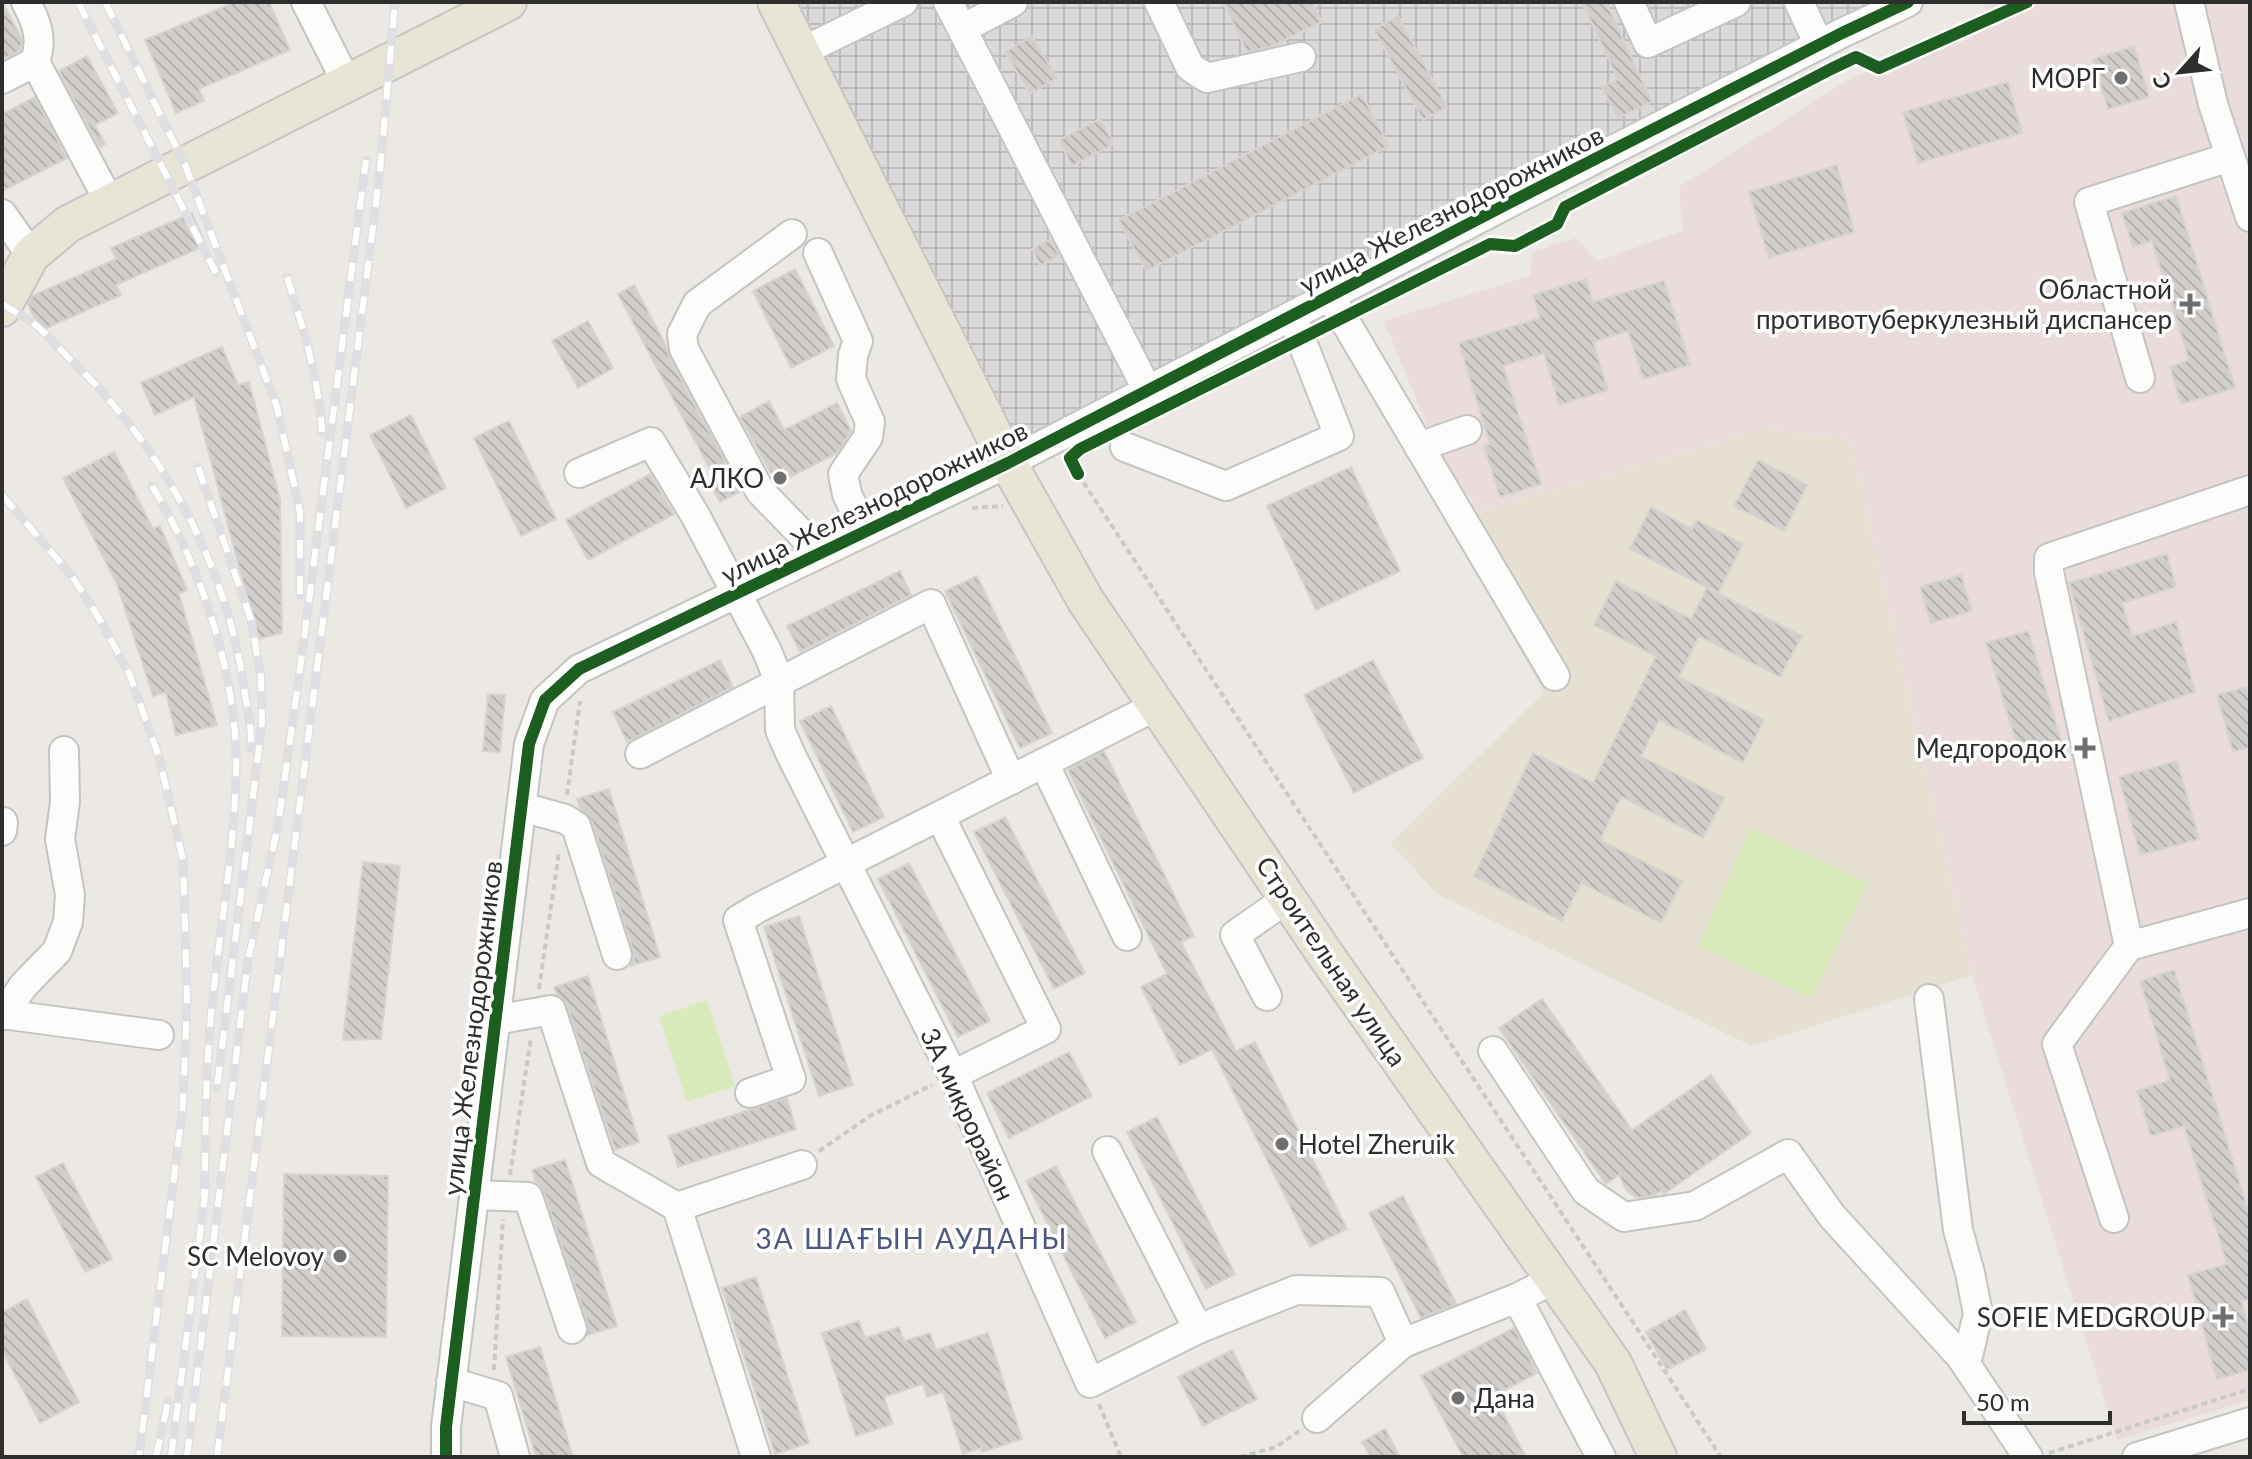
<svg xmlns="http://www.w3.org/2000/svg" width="2252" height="1459" font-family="Lato,sans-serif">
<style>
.industrial{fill:url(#industrial-grid)}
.education{fill:#e6e0d3}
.medical{fill:#e9dcdb}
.pitch{fill:#d9eabb}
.building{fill:url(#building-back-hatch);stroke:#d7d4d0;stroke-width:2}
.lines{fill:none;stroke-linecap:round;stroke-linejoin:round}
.minor-casing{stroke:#c5c4c5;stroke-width:32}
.major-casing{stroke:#c6c5c4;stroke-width:40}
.path{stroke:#c9c9c8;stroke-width:4;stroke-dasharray:6 4;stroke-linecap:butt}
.minor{stroke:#fcfcfb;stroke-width:28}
.major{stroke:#e8e4d6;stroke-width:36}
.rail-casing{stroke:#dfdfe1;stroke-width:9}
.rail{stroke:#fff;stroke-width:6;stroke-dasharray:18;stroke-linecap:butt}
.cycleway-casing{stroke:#fff;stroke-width:17}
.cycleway{stroke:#1b5e20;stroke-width:12}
.poi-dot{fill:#706f6e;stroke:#fff;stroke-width:3}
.labels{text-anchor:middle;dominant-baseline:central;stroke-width:7;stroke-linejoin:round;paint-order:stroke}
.poi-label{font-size:26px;fill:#2e2e2e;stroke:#fff;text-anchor:end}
.street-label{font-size:26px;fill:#2e2e2e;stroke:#fff}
.neighbourhood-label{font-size:28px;letter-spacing:2px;fill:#4d5680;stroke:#fff}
</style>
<defs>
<pattern id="industrial-grid" width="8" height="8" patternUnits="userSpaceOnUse" patternTransform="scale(2)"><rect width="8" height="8" fill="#dcd9db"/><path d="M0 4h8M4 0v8" fill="none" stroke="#bdbbbc"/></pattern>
<pattern id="building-back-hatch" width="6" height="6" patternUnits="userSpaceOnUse" patternTransform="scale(2)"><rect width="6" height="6" fill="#d1cecb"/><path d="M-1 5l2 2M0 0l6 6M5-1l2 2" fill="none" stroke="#b4b1af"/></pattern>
</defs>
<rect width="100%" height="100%" fill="#ece8e4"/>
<path class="industrial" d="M 776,2 L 1908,2 L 1008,463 Z"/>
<path class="education" d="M 1765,429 L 1850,440 L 1972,975 L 1752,1046 L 1437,894 L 1390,843 L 1544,693 L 1448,521 Z"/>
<path class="medical" d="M 1992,2 L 2250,2 L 2250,1400 L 2117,1440 L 1972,975 L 1850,440 L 1765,429 L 1448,521 L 1474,502 L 1446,472 L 1384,321 L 1530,276 L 1533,252 L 1576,238 L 1597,261 L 1683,231 L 1679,187 L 1853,77 L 1991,27 L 1984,4 Z"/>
<g class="pitch">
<path d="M 1751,828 L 1867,883 L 1812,998 L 1698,946 Z"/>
<path d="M 707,1000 L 735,1086 L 687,1102 L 659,1016 Z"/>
</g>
<g class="building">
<path d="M 2,2 L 22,39 L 21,50 L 2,60 Z"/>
<path d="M 235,2 L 269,2 L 290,50 L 199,89 L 204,101 L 176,113 L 145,40 Z"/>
<path d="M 1223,2 L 1312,2 L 1322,22 L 1272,46 L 1247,52 Z"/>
<path d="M 1582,2 L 1606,2 L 1652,102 L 1618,118 L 1602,87 L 1618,79 Z"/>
<path d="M 1398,16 L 1447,107 L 1423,120 L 1374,29 Z"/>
<path d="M 1032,36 L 1057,78 L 1030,94 L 1005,52 Z"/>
<path d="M 2134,46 L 2149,97 L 2108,109 L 2093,59 Z"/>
<path d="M 87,56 L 118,113 L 95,125 L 105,144 L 100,147 L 59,71 Z"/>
<path d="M 2008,82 L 2022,133 L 1918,163 L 1903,112 Z"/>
<path d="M 1362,94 L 1389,146 L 1146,271 L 1119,220 Z"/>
<path d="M 35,97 L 67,158 L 2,191 L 2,114 Z"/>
<path d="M 1100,119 L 1114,144 L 1072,166 L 1059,140 Z"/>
<path d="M 1837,165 L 1854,232 L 1769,258 L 1749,192 Z"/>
<path d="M 2176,196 L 2235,388 L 2181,404 L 2170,367 L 2189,360 L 2152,241 L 2133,247 L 2122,213 Z"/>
<path d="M 192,213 L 206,245 L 116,285 L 121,295 L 40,331 L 28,304 L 32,296 L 116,259 L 111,248 Z"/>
<path d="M 1051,239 L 1059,256 L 1040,266 L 1032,249 Z"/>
<path d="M 795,269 L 834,346 L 791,368 L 753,291 Z"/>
<path d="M 1586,279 L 1593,302 L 1664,281 L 1690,365 L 1643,379 L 1628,331 L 1593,342 L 1608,390 L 1559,405 L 1544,353 L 1503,366 L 1541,484 L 1500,497 L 1484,446 L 1490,444 L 1459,343 L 1540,318 L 1533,295 Z"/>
<path d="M 634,285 L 667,347 L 669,357 L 741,491 L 720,502 L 708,480 L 714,477 L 618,294 Z"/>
<path d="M 588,321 L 613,368 L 578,388 L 552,341 Z"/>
<path d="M 222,347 L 238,385 L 249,382 L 280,500 L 282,633 L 258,639 L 194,397 L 155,415 L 141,383 Z"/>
<path d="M 769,401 L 784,430 L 837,403 L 851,431 L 837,453 L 777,484 L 740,417 Z"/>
<path d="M 411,415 L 446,488 L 406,508 L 370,435 Z"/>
<path d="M 509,421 L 556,519 L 521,536 L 474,438 Z"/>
<path d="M 114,452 L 153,529 L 160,526 L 187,590 L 179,594 L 217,725 L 176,735 L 166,692 L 153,696 L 117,584 L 63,478 Z"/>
<path d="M 1758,460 L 1807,485 L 1784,531 L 1734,506 Z"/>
<path d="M 1351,467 L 1400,571 L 1316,610 L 1267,506 Z"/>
<path d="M 650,474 L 674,514 L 588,560 L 566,520 Z"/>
<path d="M 1651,507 L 1692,529 L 1697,520 L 1743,544 L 1718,593 L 1630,549 Z"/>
<path d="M 2167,554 L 2176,587 L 2122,603 L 2132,636 L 2176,622 L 2195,692 L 2109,721 L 2069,583 Z"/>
<path d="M 900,571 L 911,595 L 800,652 L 787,626 Z"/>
<path d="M 1961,575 L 1972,611 L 1931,623 L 1920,587 Z"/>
<path d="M 977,576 L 1052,733 L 1020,748 L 945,591 Z"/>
<path d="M 1616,581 L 1691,619 L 1707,588 L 1802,636 L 1780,677 L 1699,636 L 1679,677 L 1764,720 L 1743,763 L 1659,720 L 1641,756 L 1724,798 L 1703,838 L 1622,797 L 1617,805 L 1600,840 L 1682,881 L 1661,923 L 1581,883 L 1562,921 L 1474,876 L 1533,753 L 1593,783 L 1656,656 L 1594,625 Z"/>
<path d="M 2028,631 L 2062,743 L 2020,755 L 1986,643 Z"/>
<path d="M 720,660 L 733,687 L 627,742 L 613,712 Z"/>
<path d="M 1373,660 L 1423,758 L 1354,793 L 1304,695 Z"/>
<path d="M 2246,687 L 2250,702 L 2250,747 L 2233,752 L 2217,695 Z"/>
<path d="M 488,694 L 505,695 L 500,752 L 483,751 Z"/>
<path d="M 831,706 L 884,817 L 853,832 L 800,721 Z"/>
<path d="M 1104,751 L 1194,936 L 1181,942 L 1236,1051 L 1255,1042 L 1347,1229 L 1310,1247 L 1212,1049 L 1180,1065 L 1141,987 L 1167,974 L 1068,770 Z"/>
<path d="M 2177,761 L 2199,839 L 2140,855 L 2119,777 Z"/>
<path d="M 609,789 L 660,957 L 630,966 L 634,958 L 633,950 L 592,821 L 580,808 L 577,799 Z"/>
<path d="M 1005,817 L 1085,973 L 1054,989 L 974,832 Z"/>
<path d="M 363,862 L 400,866 L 381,1039 L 343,1040 Z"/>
<path d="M 909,863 L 990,1021 L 958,1037 L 878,879 Z"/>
<path d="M 799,916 L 853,1085 L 819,1096 L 764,927 Z"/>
<path d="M 2174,970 L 2250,1217 L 2250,1299 L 2241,1301 L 2250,1332 L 2250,1370 L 2217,1379 L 2188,1275 L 2227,1264 L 2184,1126 L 2151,1136 L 2137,1091 L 2170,1080 L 2140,981 Z"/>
<path d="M 588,976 L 639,1142 L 615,1150 L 567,1005 L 557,994 L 554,987 Z"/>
<path d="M 1542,999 L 1632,1130 L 1711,1075 L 1751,1133 L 1664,1194 L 1661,1191 L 1655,1195 L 1637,1198 L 1627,1191 L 1619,1175 L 1606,1184 L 1499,1028 Z"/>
<path d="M 1069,1052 L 1092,1096 L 1009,1138 L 987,1093 Z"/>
<path d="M 787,1098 L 796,1129 L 678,1167 L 668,1136 Z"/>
<path d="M 1157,1117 L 1235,1274 L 1206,1289 L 1127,1132 Z"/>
<path d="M 565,1160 L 617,1326 L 587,1335 L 588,1324 L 544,1192 L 536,1182 L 532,1170 Z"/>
<path d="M 63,1163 L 112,1259 L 85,1272 L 36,1177 Z"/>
<path d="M 1056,1166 L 1136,1322 L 1105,1338 L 1026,1181 Z"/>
<path d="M 284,1174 L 388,1176 L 386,1337 L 282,1336 Z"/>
<path d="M 1403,1196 L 1456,1304 L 1421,1318 L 1369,1213 Z"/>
<path d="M 756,1277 L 809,1443 L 775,1454 L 722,1288 Z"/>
<path d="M 27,1299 L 79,1402 L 40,1423 L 2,1350 L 2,1312 Z"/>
<path d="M 1685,1310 L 1706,1349 L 1667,1370 L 1646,1332 Z"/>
<path d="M 859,1321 L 865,1338 L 899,1327 L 904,1341 L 930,1333 L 936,1350 L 988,1333 L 1022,1439 L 982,1452 L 981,1448 L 963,1454 L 943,1392 L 927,1397 L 923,1384 L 884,1397 L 893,1424 L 856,1436 L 822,1333 Z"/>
<path d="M 1514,1328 L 1537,1373 L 1494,1396 L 1526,1457 L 1463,1457 L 1421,1376 Z"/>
<path d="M 540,1347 L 573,1457 L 536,1457 L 506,1357 Z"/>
<path d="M 1232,1350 L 1257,1399 L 1203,1426 L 1178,1377 Z"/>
<path d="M 1385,1429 L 1400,1457 L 1371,1457 L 1362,1442 Z"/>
</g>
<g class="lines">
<g class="minor-casing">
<g id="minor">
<path d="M 306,2 L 347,83"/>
<path d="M 948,2 L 1148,391"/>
<path d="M 1159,2 L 1190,67 L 1207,78 L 1301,57"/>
<path d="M 1629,2 L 1648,43 L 1736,2"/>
<path d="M 1799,2 L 1819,45"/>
<path d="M 2189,2 L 2213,104 L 2250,217"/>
<path d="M 962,29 L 1013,2"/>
<path d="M 801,52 L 903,2"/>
<path d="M 35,62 L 110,203"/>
<path d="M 2,79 L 35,62 C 43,39 37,23 26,2"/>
<path d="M 2,214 L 31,255"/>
<path d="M 792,234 L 697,304 L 682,334 L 684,349 L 760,491 L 819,552"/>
<path d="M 818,253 L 858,341 L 853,355 L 851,379 L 870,422 L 868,437 L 843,474 L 847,494 L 864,531"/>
<path d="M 1330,296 L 1555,676"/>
<path d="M 2140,378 L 2089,202 L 2230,157"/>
<path d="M 1125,447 L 1226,486 L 1339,436 L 1292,316"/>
<path d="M 1419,447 L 1467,430"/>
<path d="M 579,473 L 651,442 L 695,515 L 767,651 L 779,681 L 780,730 L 791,755 L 953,1075 L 1090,1383 L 1198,1329 L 1296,1290 L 1380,1292 L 1403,1343 L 1517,1298 L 1554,1279"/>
<path d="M 640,754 L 931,604 L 1011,780"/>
<path d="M 1044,763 L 1127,936"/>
<path d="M 522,807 L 565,819 L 576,826 L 617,955"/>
<path d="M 940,816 L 1046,1029 L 953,1075"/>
<path d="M 2,831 L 3,822"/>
<path d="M 2129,946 L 2049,572 L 2049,558 L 2250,490"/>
<path d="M 1267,996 L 1235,935 L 1288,898"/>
<path d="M 1929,999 L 1958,1230 L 1970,1273 L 1978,1314 L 1966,1364"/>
<path d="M 2,1014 L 159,1035"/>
<path d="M 4,1015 L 23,986 L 57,951 L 68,922 L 70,895 L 60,839 L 65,802 L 64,751"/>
<path d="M 496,1020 L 551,1010 L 601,1163 L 677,1207 L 756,1457"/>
<path d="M 1493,1051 L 1586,1191 L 1624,1217 L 1695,1206 L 1788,1154 L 1832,1216 L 1961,1357 L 2028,1457"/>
<path d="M 750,1093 L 791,1079 L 738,920 L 758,908 L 1158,705"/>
<path d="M 1107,1151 L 1198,1329"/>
<path d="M 474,1195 L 528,1197 L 572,1329"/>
<path d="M 677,1207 L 802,1165"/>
<path d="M 2114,1218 L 2057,1044 L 2129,946 L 2250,913"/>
<path d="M 1517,1298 L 1601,1457"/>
<path d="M 451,1382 L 498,1396 L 515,1457"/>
<path d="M 1317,1418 L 1403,1343"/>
<path d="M 446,1457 L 446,1427 L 529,744 L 545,700 L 579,669 L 1008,463 L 1509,203 L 1842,33 L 1908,2"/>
<path d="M 2137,1457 L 2250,1422"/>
</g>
</g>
<g class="major-casing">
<g id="major">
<path d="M 776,2 L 1008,463 L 1086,601 L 1327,957 L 1613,1363 L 1658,1457"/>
<path d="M 2,308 L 31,255 L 68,224 L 508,2"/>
</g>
</g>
<g class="path">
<path d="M 1078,474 L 1721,1457"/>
<path d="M 972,508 L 1003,506"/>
<path d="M 567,795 L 580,701"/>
<path d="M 539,989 L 559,852"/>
<path d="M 819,1151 L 870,1116 L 932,1085"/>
<path d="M 510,1175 L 531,1038"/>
<path d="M 494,1370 L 503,1219"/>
<path d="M 1099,1404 L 1121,1457"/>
<path d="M 2049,1453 L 2250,1389"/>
<path d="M 1240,1457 L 1276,1447 L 1299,1431"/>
</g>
<use href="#minor" class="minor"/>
<use href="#major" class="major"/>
<g class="rail-casing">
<g id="rail">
<path d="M 78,2 L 216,273"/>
<path d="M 105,2 L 185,165 L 277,407 L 300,512 L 300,596"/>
<path d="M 287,277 C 303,328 319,378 322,432"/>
<path d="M 2,304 C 12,310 23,316 33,323 C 47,334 59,349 72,361 C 163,448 226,563 244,688 C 247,708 252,728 251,748"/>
<path d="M 198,467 L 251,620 L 261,678 L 262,723 L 217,1087"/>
<path d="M 152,486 C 201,565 239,680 236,774 C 234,864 215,952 209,1040 C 205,1093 206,1146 204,1198"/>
<path d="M 2,495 L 72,576 L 100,620 L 129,673 L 159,757 L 183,860 L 187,1000 L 183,1105 L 139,1457"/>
<path d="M 156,1457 L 168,1402"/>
<path d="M 171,1457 L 206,1187"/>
<path d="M 187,1457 L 248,960 L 278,825 L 301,662 L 366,160"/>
<path d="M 217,1457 L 380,171 L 395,2"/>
</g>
</g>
<use href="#rail" class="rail"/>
<g class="cycleway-casing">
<g id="cycleway">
<path d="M 1078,474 L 1070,458 L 1080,449 L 1490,244 L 1515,246 L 1557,224 L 1565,207 L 1831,69 L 1856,57 L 1879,68 L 2027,2"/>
<path d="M 446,1457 L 446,1427 L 529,744 L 545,700 L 579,669 L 1008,463 L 1509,203 L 1842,33 L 1908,2"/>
</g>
</g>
<use href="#cycleway" class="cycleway"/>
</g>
<g class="poi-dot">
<circle cx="2121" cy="78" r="8"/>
<path d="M2186 292h8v8h8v8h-8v8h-8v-8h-8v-8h8z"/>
<circle cx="780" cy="478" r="8"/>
<path d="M2081 736h8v8h8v8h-8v8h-8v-8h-8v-8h8z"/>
<circle cx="1282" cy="1144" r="8"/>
<circle cx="340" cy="1256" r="8"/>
<path d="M2219 1305h8v8h8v8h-8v8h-8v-8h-8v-8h8z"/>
<circle cx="1458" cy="1398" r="8"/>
</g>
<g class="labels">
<g class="poi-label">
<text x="2105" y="78">МОРГ</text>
<text x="2172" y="289">Областной<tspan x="2172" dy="30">противотуберкулезный диспансер</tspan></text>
<text x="764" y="478">АЛКО</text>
<text x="2067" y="748">Медгородок</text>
<text x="1298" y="1144" text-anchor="start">Hotel Zheruik</text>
<text x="324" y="1256">SC Melovoy</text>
<text x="2205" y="1317">SOFIE MEDGROUP</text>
<text x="1474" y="1398" text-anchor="start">Дана</text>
</g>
<g class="street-label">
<text transform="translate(1451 209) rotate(-27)">улица Железнодорожников</text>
<text transform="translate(874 502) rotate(-26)">улица Железнодорожников</text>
<text transform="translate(1332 961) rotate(56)">Строительная улица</text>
<text transform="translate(472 1028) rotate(-83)">улица Железнодорожников</text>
<text transform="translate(968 1114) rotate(65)">3А микрорайон</text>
</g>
<g class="neighbourhood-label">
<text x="912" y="1238">3А ШАҒЫН АУДАНЫ</text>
</g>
</g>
<rect width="2252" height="1459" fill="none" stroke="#2e2e2e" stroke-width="8"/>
<g transform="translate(2180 72) rotate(243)" stroke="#ffffff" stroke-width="6" paint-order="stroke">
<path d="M0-6L14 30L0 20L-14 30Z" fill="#2e2e2e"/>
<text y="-12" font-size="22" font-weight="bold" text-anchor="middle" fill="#2e2e2e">С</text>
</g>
<path d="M1964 1411v12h146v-12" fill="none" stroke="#2e2e2e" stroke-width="4"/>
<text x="1976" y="1411" font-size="24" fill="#2e2e2e" stroke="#ffffff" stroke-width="6" paint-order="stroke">50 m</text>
</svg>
